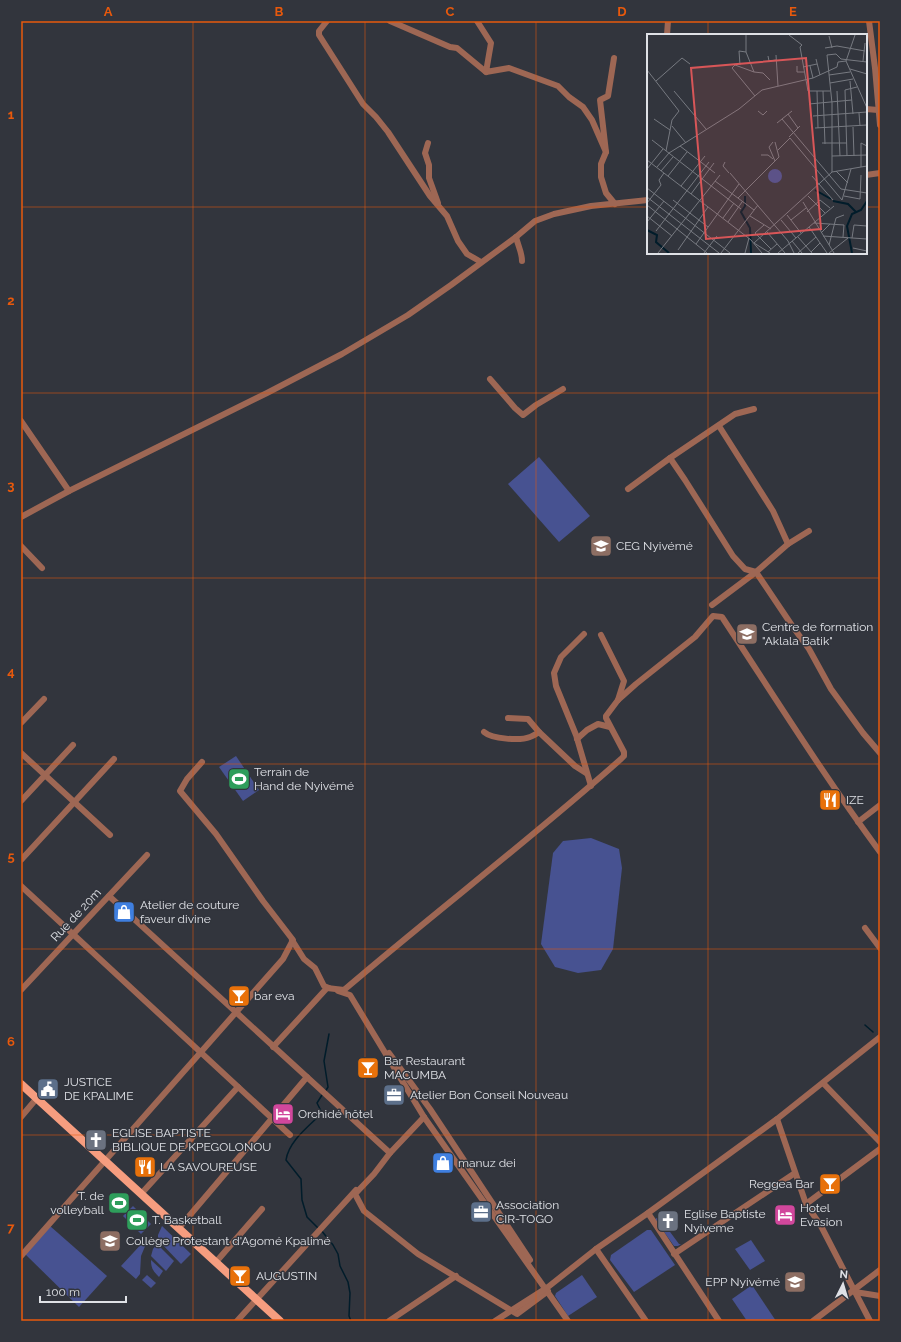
<svg xmlns="http://www.w3.org/2000/svg" width="901" height="1342" font-family="Raleway,sans-serif">
<style>
.green{fill:#475291}
.lines{fill:none;stroke-linecap:round;stroke-linejoin:round}
.stream{stroke:#011c2a;stroke-width:1.5}
.minor{stroke:#9e6754;stroke-width:6}
.major{stroke:#f69d7f;stroke-width:8}
.grid{fill:none;stroke:#e8590c;stroke-width:1;stroke-opacity:0.55}
.labels{text-anchor:middle;dominant-baseline:central;stroke-width:3;stroke-linejoin:round;paint-order:stroke}
.poi-label{font-size:12px;fill:#dfe1e6;stroke:#32353d;text-anchor:start}
.street-label{font-size:12px;fill:#dfe1e6;stroke:#32353d}
.inset-river{fill:none;stroke:#011c2a;stroke-width:2}
.inset-road{fill:none;stroke:#777a81;stroke-width:1}
.view{fill:#d85658;fill-opacity:0.15;stroke:#d85658;stroke-width:2}
.inset-edge{fill:none;stroke:#dfe1e6;stroke-width:2}
.neatline{fill:none;stroke:#e8590c;stroke-width:1.5}
.grid-label{font-size:13px;text-anchor:middle;font-weight:bold;fill:#e8590c}
</style>
<rect width="100%" height="100%" fill="#32353d"/>
<g class="green">
<path d="M 539,457 L 590,516 L 559,542 L 508,484 Z"/>
<path d="M 236,756 L 259,790 L 243,801 L 219,767 Z"/>
<path d="M 591,838 L 619,849 L 622,868 L 613,949 L 601,970 L 578,973 L 555,967 L 541,944 L 553,853 L 563,841 Z"/>
<path d="M 115,1193 L 130,1206 L 123,1214 L 108,1200 Z"/>
<path d="M 133,1206 L 151,1224 L 141,1234 L 123,1216 Z"/>
<path d="M 659,1217 L 679,1244 L 681,1244 L 678,1246 L 674,1246 L 655,1219 Z"/>
<path d="M 50,1226 L 107,1276 L 79,1307 L 24,1253 Z"/>
<path d="M 162,1226 L 191,1254 L 181,1264 L 158,1240 L 158,1235 Z"/>
<path d="M 647,1230 L 651,1230 L 675,1265 L 634,1292 L 610,1260 L 611,1255 Z"/>
<path d="M 146,1239 L 146,1244 L 141,1256 L 140,1274 L 136,1279 L 121,1266 Z"/>
<path d="M 751,1240 L 765,1261 L 750,1270 L 735,1249 Z"/>
<path d="M 157,1244 L 174,1261 L 166,1271 L 151,1256 L 153,1249 Z"/>
<path d="M 151,1260 L 163,1271 L 159,1277 C 153,1271 151,1268 151,1260 Z"/>
<path d="M 147,1275 L 156,1283 L 151,1288 L 142,1280 Z"/>
<path d="M 582,1275 L 597,1297 L 568,1316 L 555,1296 L 556,1293 Z"/>
<path d="M 752,1285 L 776,1321 L 747,1321 L 732,1299 Z"/>
</g>
<g class="lines">
<g class="stream">
<path d="M 865,1025 L 873,1032"/>
<path d="M 325,1092 L 328,1087 L 324,1061 L 329,1034"/>
<path d="M 318,1228 L 307,1217 L 302,1200 L 301,1179 L 286,1160 C 289,1141 308,1127 322,1113 L 317,1103 L 322,1095"/>
<path d="M 321,1230 L 333,1245 L 338,1254 L 340,1266 L 348,1282 L 350,1293 L 349,1316 L 351,1321"/>
</g>
<g class="minor">
<path d="M 327,21 L 319,31 L 319,35 L 363,104 L 376,117 L 388,132 L 430,196 L 447,216 L 458,241 L 467,254 L 481,262"/>
<path d="M 390,21 L 450,47 L 457,48 L 486,72"/>
<path d="M 477,21 L 491,43 L 486,72 L 509,68 L 558,86 L 569,97 L 583,107 L 592,120 L 606,152"/>
<path d="M 869,21 L 875,68 L 880,125"/>
<path d="M 667,35 L 668,21"/>
<path d="M 614,58 L 608,96 L 600,100 L 606,152 L 601,164 L 601,177 L 606,193 L 615,204"/>
<path d="M 866,109 L 878,110"/>
<path d="M 428,143 L 425,153 L 429,165 L 429,178 L 438,203"/>
<path d="M 866,175 L 880,173"/>
<path d="M 516,237 C 518,246 522,252 522,261"/>
<path d="M 490,379 L 515,408 L 523,415 L 536,405 L 563,389"/>
<path d="M 21,421 L 69,491"/>
<path d="M 719,426 L 773,511 L 788,544"/>
<path d="M 670,458 L 685,480 L 733,556 L 745,569 L 756,572 L 793,627 L 809,649 L 831,689 L 863,733 L 880,753"/>
<path d="M 628,489 L 670,458 L 735,414 L 754,409"/>
<path d="M 21,517 L 69,491 L 267,393 L 342,354 L 408,315 L 451,285 L 516,237 L 535,221 L 554,214 L 591,206 L 648,200"/>
<path d="M 21,546 L 42,568"/>
<path d="M 712,605 L 756,572 L 788,544 L 809,531"/>
<path d="M 584,634 L 561,657 L 554,673 L 556,686 L 576,735 L 591,786"/>
<path d="M 601,635 L 624,681 L 618,700"/>
<path d="M 508,718 L 528,719 L 539,732"/>
<path d="M 21,723 L 44,699"/>
<path d="M 484,732 C 492,739 520,741 530,737 C 533,736 536,734 539,732 L 575,766 L 586,773"/>
<path d="M 577,739 L 587,730 L 598,724 L 610,727"/>
<path d="M 21,753 L 110,835"/>
<path d="M 21,801 L 73,745"/>
<path d="M 858,822 L 880,805"/>
<path d="M 21,860 L 114,759"/>
<path d="M 21,886 L 290,1135"/>
<path d="M 109,896 L 390,1153"/>
<path d="M 865,928 L 880,948"/>
<path d="M 292,940 L 304,959 L 315,968 L 324,986 L 329,988"/>
<path d="M 21,990 L 147,855"/>
<path d="M 338,991 L 350,995 L 424,1117 L 568,1321"/>
<path d="M 273,1047 L 327,988 L 344,990 C 435,912 531,839 621,759 L 624,756 L 624,752 L 606,718 L 606,716 L 618,700 L 636,684 L 695,637 L 713,616 L 722,617 C 774,696 824,776 880,852"/>
<path d="M 389,1053 L 430,1109 L 530,1260"/>
<path d="M 823,1083 L 880,1142"/>
<path d="M 21,1117 L 37,1098"/>
<path d="M 424,1117 L 390,1153 L 374,1174 L 355,1194 L 364,1211 L 418,1254 L 517,1314 L 548,1291"/>
<path d="M 777,1119 L 806,1204 L 821,1226 L 870,1321"/>
<path d="M 141,1194 L 238,1087"/>
<path d="M 806,1204 L 880,1149"/>
<path d="M 648,1213 L 719,1321"/>
<path d="M 179,1228 L 307,1077"/>
<path d="M 596,1249 L 646,1321"/>
<path d="M 674,1254 L 795,1173"/>
<path d="M 21,1256 L 283,959 L 293,940 L 263,901 L 216,834 L 180,791 L 187,779 L 202,762"/>
<path d="M 216,1262 L 262,1209"/>
<path d="M 855,1292 L 880,1296"/>
<path d="M 237,1321 L 356,1190"/>
<path d="M 389,1321 L 456,1276"/>
<path d="M 495,1321 L 548,1287 L 596,1249 L 648,1213 L 777,1119 L 880,1037"/>
<path d="M 813,1321 L 880,1270"/>
</g>
<path class="major" d="M 21,1084 L 280,1321"/>
</g>
<path class="grid" d="M 193,21 L 193,1321M 365,21 L 365,1321M 536,21 L 536,1321M 708,21 L 708,35M 21,207 L 648,207M 866,207 L 880,207M 708,253 L 708,1321M 21,393 L 880,393M 21,578 L 880,578M 21,764 L 880,764M 21,949 L 880,949M 21,1135 L 880,1135"/>
<defs>
<g id="school-square" transform="scale(1.15)"><rect x="-9" y="-9" width="18" height="18" rx="4" fill="#8d6e63" stroke="#32353d"/><path d="M0-5L7-2L0 1L-7-2ZM-4 1L0 2.5L4 1V4Q0 6-4 4Z" fill="#fff"/></g>
<g id="stadium-square" transform="scale(1.15)"><rect x="-9" y="-9" width="18" height="18" rx="4" fill="#2e9e5b" stroke="#32353d"/><path d="M0-5a6.5 5 0 1 0 0 10a6.5 5 0 1 0 0-10ZM-3.5-1.8h7v3.6h-7Z" fill="#fff"/></g>
<g id="restaurant-square" transform="scale(1.15)"><rect x="-9" y="-9" width="18" height="18" rx="4" fill="#e8710a" stroke="#32353d"/><path d="M-5-6h1v4h1v-4h1v4h1v-4h1v5L-1.5 .5V6h-2V.5L-5-1ZM5-6V6H3V1.5H1.5Q1.5-4 5-6Z" fill="#fff"/></g>
<g id="shop-square" transform="scale(1.15)"><rect x="-9" y="-9" width="18" height="18" rx="4" fill="#3f7fe0" stroke="#32353d"/><path d="M-5-2.5h2.3a2.7 3.5 0 0 1 5.4 0H5L5.5 6h-11ZM-1.5-2.5h3a1.5 2.3 0 0 0-3 0Z" fill="#fff"/></g>
<g id="bar-square" transform="scale(1.15)"><rect x="-9" y="-9" width="18" height="18" rx="4" fill="#e8710a" stroke="#32353d"/><path d="M-6-5H6L.8 .8V4.5H3.5V6h-7V4.5H-.8V.8Z" fill="#fff"/></g>
<g id="civic-square" transform="scale(1.15)"><rect x="-9" y="-9" width="18" height="18" rx="4" fill="#5c6f8a" stroke="#32353d"/><path d="M-.6-6.5H3V-4.5H.6V-3L4-1V1h2V6H-6V1h2V-1L-.6-3ZM-1.2 2.5V6h2.4V2.5Z" fill="#fff"/></g>
<g id="office-square" transform="scale(1.15)"><rect x="-9" y="-9" width="18" height="18" rx="4" fill="#5c6f8a" stroke="#32353d"/><path d="M-6-3h4V-5.5h4V-3h4V5H-6ZM-1-4.5V-3h2v-1.5ZM-6 0V1H6V0Z" fill="#fff"/></g>
<g id="hotel-square" transform="scale(1.15)"><rect x="-9" y="-9" width="18" height="18" rx="4" fill="#d1479c" stroke="#32353d"/><path d="M-6-4.5h1.5V1H6V5H4.5V3h-9V5H-6ZM-4 0a1.8 1.8 0 1 1 3.6 0ZM.5 0V-2.5h3Q6-2.5 6 0Z" fill="#fff"/></g>
<g id="church-square" transform="scale(1.15)"><rect x="-9" y="-9" width="18" height="18" rx="4" fill="#6b7280" stroke="#32353d"/><path d="M-1.2-6h2.4v3.5h3.3v2.4h-3.3V6h-2.4V-.1h-3.3v-2.4h3.3Z" fill="#fff"/></g>
</defs>
<g fill-rule="evenodd">
<use href="#school-square" x="601" y="546"/>
<use href="#school-square" x="747" y="634"/>
<use href="#stadium-square" x="239" y="779"/>
<use href="#restaurant-square" x="830" y="800"/>
<use href="#shop-square" x="124" y="912"/>
<use href="#bar-square" x="239" y="996"/>
<use href="#bar-square" x="368" y="1068"/>
<use href="#civic-square" x="48" y="1089"/>
<use href="#office-square" x="394" y="1095"/>
<use href="#hotel-square" x="283" y="1114"/>
<use href="#church-square" x="96" y="1140"/>
<use href="#shop-square" x="443" y="1163"/>
<use href="#restaurant-square" x="145" y="1167"/>
<use href="#bar-square" x="830" y="1184"/>
<use href="#stadium-square" x="119" y="1203"/>
<use href="#office-square" x="481" y="1212"/>
<use href="#hotel-square" x="785" y="1215"/>
<use href="#stadium-square" x="137" y="1220"/>
<use href="#church-square" x="668" y="1221"/>
<use href="#school-square" x="110" y="1241"/>
<use href="#bar-square" x="240" y="1276"/>
<use href="#school-square" x="795" y="1282"/>
</g>
<g class="labels">
<g class="poi-label">
<text x="616" y="546">CEG Nyivémé</text>
<text x="762" y="627">Centre de formation<tspan x="762" dy="14">"Aklala Batik"</tspan></text>
<text x="254" y="772">Terrain de<tspan x="254" dy="14">Hand de Nyivémé</tspan></text>
<text x="846" y="800">IZE</text>
<text x="140" y="905">Atelier de couture<tspan x="140" dy="14">faveur divine</tspan></text>
<text x="254" y="996">bar eva</text>
<text x="384" y="1061">Bar Restaurant<tspan x="384" dy="14">MACUMBA</tspan></text>
<text x="64" y="1082">JUSTICE<tspan x="64" dy="14">DE KPALIME</tspan></text>
<text x="410" y="1095">Atelier Bon Conseil Nouveau</text>
<text x="298" y="1114">Orchidé hôtel</text>
<text x="112" y="1133">EGLISE BAPTISTE<tspan x="112" dy="14">BIBLIQUE DE KPEGOLONOU</tspan></text>
<text x="458" y="1163">manuz dei</text>
<text x="160" y="1167">LA SAVOUREUSE</text>
<text x="814" y="1184" text-anchor="end">Reggea Bar</text>
<text x="104" y="1196" text-anchor="end">T. de<tspan x="104" dy="14">volleyball</tspan></text>
<text x="496" y="1205">Association<tspan x="496" dy="14">CIR-TOGO</tspan></text>
<text x="800" y="1208">Hotel<tspan x="800" dy="14">Evasion</tspan></text>
<text x="684" y="1214">Eglise Baptiste<tspan x="684" dy="14">Nyiveme</tspan></text>
<text x="152" y="1220">T. Basketball</text>
<text x="126" y="1241">Collège Protestant d'Agomé Kpalimé</text>
<text x="256" y="1276">AUGUSTIN</text>
<text x="780" y="1282" text-anchor="end">EPP Nyivémé</text>
</g>
<g class="street-label">
<text transform="translate(76 915) rotate(-47)">Rue de 20m</text>
</g>
</g>
<g transform="translate(647 34)">
<rect width="220" height="220" fill="#32353d"/>
<path d="M121 142a7 7 0 1 1 14 0a7 7 0 1 1-14 0Z" fill="#475291"/>
<path class="inset-river" d="M 168,156 L 184,165M 98,162 L 98,172 L 94,178 L 103,194 L 104,219M 186,167 L 201,170 L 209,178M 0,196 L 10,201 L 9,208 L 22,219M 205,219 L 200,192 L 205,180 L 214,176 L 220,167"/>
<path class="inset-road" d="M 99,1 L 99,18 L 107,38 L 116,39 L 123,46M 142,1 L 155,11 L 153,13 L 161,57 L 183,57M 208,1 L 199,27 L 220,74M 182,2 L 185,14M 178,14 L 190,12 L 218,17M 129,21 L 131,52M 121,22 L 122,27 L 129,26M 169,25 L 173,41M 216,27 L 218,9M 93,31 L 92,17 L 99,18M 150,32 L 150,38 L 157,38M 163,32 L 166,44M 156,33 L 170,30M 203,35 L 220,40M 0,36 L 32,77 L 25,86 L 19,117M 107,38 L 88,31 L 85,34 L 108,62M 182,41 L 203,38M 9,47 L 35,24 L 43,30M 203,47 L 206,80M 183,49 L 206,45M 27,57 L 59,95M 170,57 L 171,94M 176,57 L 178,110M 190,57 L 193,122M 162,70 L 205,66M 111,77 L 116,81 L 120,77M 212,79 L 213,92M 141,80 L 151,94M 166,82 L 220,78M 7,85 L 23,96M 135,85 L 194,155 L 220,159M 130,89 L 145,77M 25,92 L 39,109M 206,93 L 207,122M 168,94 L 220,91M 142,103 L 153,92M 5,106 L 94,175M 126,108 L 122,113 L 128,127M 175,109 L 200,109M 33,112 L 68,139M 220,112 L 214,109 L 214,133 L 220,132M 131,116 L 143,104 L 195,166 L 204,135M 114,121 L 121,121 L 126,125M 185,122 L 220,121M 200,122 L 198,56 L 210,53M 0,126 L 104,206 L 115,219M 78,128 L 76,132 L 82,139M 10,133 L 22,119 L 92,75 L 115,56 L 166,44 L 190,33 L 191,28 L 199,27M 0,135 L 16,115M 14,137 L 26,123M 189,137 L 201,149M 185,138 L 214,133M 83,139 L 141,207 L 147,219M 21,142 L 40,118M 165,142 L 186,166M 68,147 L 107,176M 34,152 L 58,122M 0,154 L 83,219M 44,160 L 67,129M 161,162 L 178,179M 197,162 L 213,165 L 214,141M 0,163 L 72,219M 91,164 L 132,123 L 128,108M 26,166 L 61,193M 156,168 L 187,219M 0,169 L 14,151 L 12,146 L 17,139M 0,171 L 60,219M 160,178 L 173,166 L 183,174M 140,181 L 154,199M 0,182 L 25,202M 103,182 L 124,195M 76,184 L 87,169M 134,186 L 149,204M 144,186 L 159,174M 0,188 L 17,167M 81,188 L 95,168M 167,189 L 197,191 L 196,203M 117,191 L 108,199 L 124,215M 162,193 L 180,219M 9,197 L 62,128M 120,198 L 138,219M 174,199 L 183,190M 176,202 L 220,205M 151,203 L 165,219M 205,204 L 207,191 L 220,192M 145,207 L 155,219M 49,210 L 92,150M 182,211 L 189,184 L 197,181M 206,214 L 220,217M 31,216 L 61,173M 121,218 L 130,210M 164,218 L 173,209M 11,219 L 73,141M 57,219 L 70,202M 74,219 L 111,171M 98,219 L 102,204M 123,219 L 107,209 L 185,138 L 185,69 L 180,21 L 189,20 L 194,25 L 220,28M 131,219 L 187,172M 151,219 L 169,203M 182,219 L 201,204"/>
<path class="view" d="M 159,24 L 174,195 L 59,205 L 44,34 Z"/>
<rect width="220" height="220" class="inset-edge"/>
</g>
<rect width="901" height="1342" fill="none" stroke="#32353d" stroke-width="44"/>
<g transform="translate(843 1284) rotate(5)" stroke="#32353d" stroke-width="3" paint-order="stroke">
<path d="M0-3L7 15L0 10L-7 15Z" fill="#dfe1e6"/>
<text y="-6" font-size="11" font-weight="bold" text-anchor="middle" fill="#dfe1e6">N</text>
</g>
<path d="M40 1296v6h86v-6" fill="none" stroke="#dfe1e6" stroke-width="2"/>
<text x="46" y="1296" font-size="12" fill="#dfe1e6" stroke="#32353d" stroke-width="3" paint-order="stroke">100 m</text>
<rect x="22" y="22" width="857" height="1298" class="neatline"/>
<g class="grid-label">
<text x="108" y="16">A</text>
<text x="279" y="16">B</text>
<text x="450" y="16">C</text>
<text x="622" y="16">D</text>
<text x="793" y="16">E</text>
<text x="11" y="119">1</text>
<text x="11" y="305">2</text>
<text x="11" y="490">3</text>
<text x="11" y="676">4</text>
<text x="11" y="861">5</text>
<text x="11" y="1046">6</text>
<text x="11" y="1232">7</text>
</g>
</svg>
